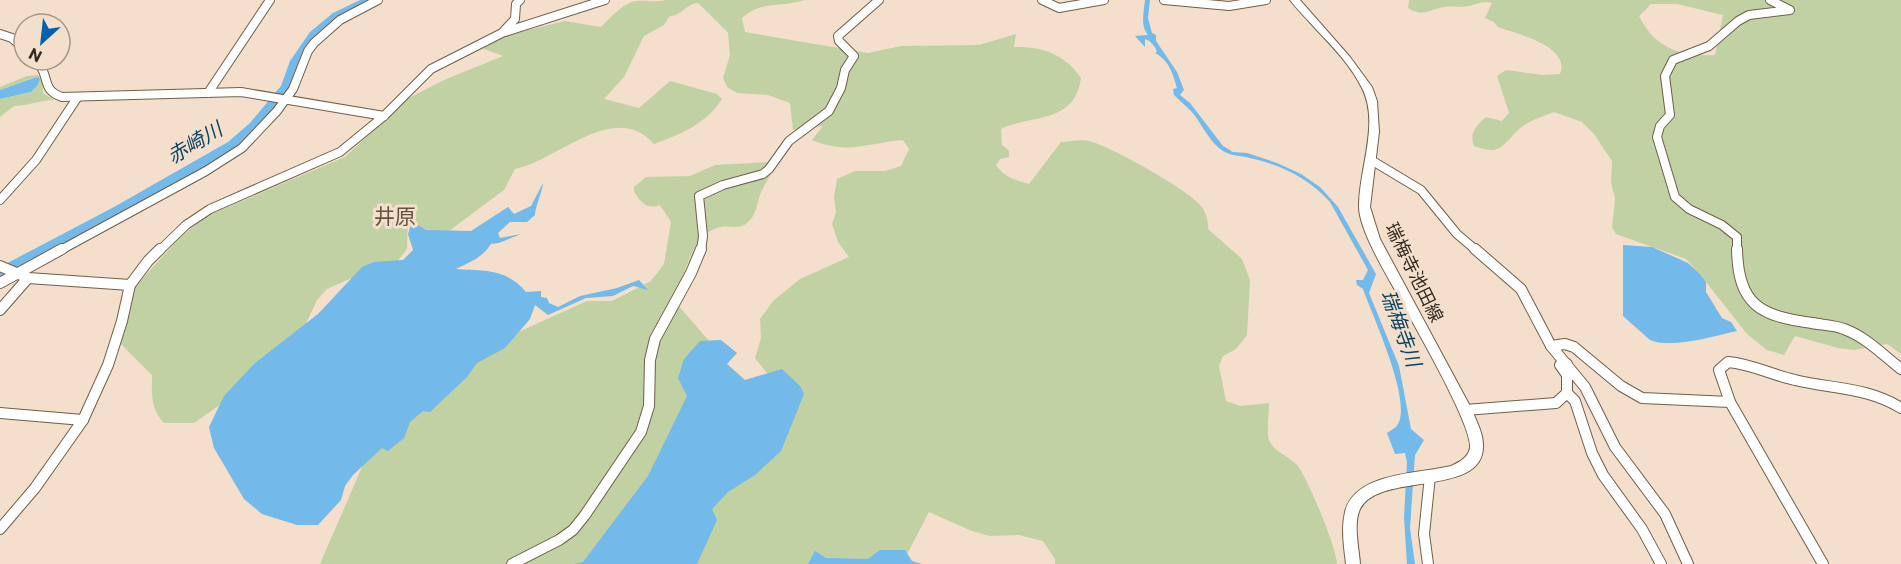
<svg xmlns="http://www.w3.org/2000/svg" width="1901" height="564" font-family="Commissioner,'Noto Sans JP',sans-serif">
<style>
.green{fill:#c1d1a4;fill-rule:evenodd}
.water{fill:#73b9e9}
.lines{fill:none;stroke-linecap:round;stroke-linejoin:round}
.river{fill:#73b9e9;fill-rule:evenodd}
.minor-far1-casing{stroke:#6f5e4c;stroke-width:10}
.minor-casing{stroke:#6f5e4c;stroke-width:12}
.major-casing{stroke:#6f5e4c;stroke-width:2}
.minor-far1{stroke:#fff;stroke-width:8}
.minor{stroke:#fff;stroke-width:10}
.major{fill:#fff;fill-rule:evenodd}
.labels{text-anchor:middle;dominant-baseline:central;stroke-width:6;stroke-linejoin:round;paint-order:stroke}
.street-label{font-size:18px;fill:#322b23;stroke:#f3dfcb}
.water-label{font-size:20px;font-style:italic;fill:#0b4363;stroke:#f3dfcb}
.quarter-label{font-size:21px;fill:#645341;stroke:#f3dfcb}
</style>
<rect width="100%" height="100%" fill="#f3dfcb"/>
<g class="green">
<path d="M 665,0 L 805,0 C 779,8 763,0 742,18 L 745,32 L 868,53 L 901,46 L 979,45 L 1016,34 L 1014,47 C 1042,46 1066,55 1081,78 C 1075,124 1033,114 1001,129 L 1002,145 L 1009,151 L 1009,157 L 1000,159 L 996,165 C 1004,177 1015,180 1029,184 L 1061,142 C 1070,142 1081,139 1089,141 C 1112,147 1189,190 1202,207 C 1207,214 1208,221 1208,229 L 1242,259 L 1250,280 L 1247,335 L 1236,349 L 1223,356 L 1219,366 L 1226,401 L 1240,406 L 1269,403 C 1269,413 1267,426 1268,436 C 1270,451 1288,455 1297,465 C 1307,476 1337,549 1337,564 L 1055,564 L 1055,559 L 1043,541 L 1019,535 L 990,536 L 972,531 L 929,512 L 902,564 L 679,564 L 695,509 L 787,398 L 755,358 L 761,338 L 760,319 L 773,301 L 800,279 L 849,257 L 838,242 L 832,224 L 836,212 L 834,197 L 837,179 L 855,171 L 885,171 L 901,166 L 909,149 L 903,140 C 866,143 849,155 812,140 L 823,126 L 793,130 L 790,103 L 768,95 L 737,93 L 727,87 L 723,78 L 730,55 L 728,33 L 698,3 C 686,4 681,16 670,16 L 664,25 L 644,36 L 624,77 L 604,99 L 639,108 L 670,81 L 717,94 L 722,99 C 706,124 681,134 654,144 C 615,99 557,161 515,169 L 504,190 L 445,234 L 416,231 L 408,217 L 407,249 L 392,268 L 372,269 L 327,289 L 317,300 L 304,328 L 231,397 L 194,423 L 164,423 C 150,408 152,394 152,375 L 116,339 L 134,288 L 180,237 L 209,215 L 345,157 L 407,99 L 444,80 L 503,56 L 479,47 L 496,38 L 565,21 L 601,27 C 610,18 623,3 636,1 C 647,0 655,3 665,0 Z"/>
<path d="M 1409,0 L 1901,0 L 1901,354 L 1887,344 L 1854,350 L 1838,348 L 1795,336 L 1784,355 L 1767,350 L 1747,334 L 1699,273 L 1686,259 L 1616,234 L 1612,227 L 1615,199 L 1611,182 L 1612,161 L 1594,134 L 1582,122 L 1554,112 C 1544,116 1531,120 1523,126 C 1503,141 1504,158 1474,146 C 1469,133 1476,126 1486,117 L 1502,121 L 1509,113 L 1497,76 L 1506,70 L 1542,75 L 1560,74 C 1571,46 1517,34 1498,27 L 1494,22 L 1485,18 L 1492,3 C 1481,1 1479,4 1469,6 C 1461,8 1452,5 1445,7 C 1429,9 1423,18 1408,8 ZM 1651,4 L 1677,4 L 1723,15 L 1715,55 C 1680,57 1655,48 1639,16 Z"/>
<path d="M 38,75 L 42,78 L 43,93 L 54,100 C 40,100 28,106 14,106 L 0,117 L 0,99 L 31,92 L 37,86 L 38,79 L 37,77 L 0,90 L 0,87 L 27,76 Z"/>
<path d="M 768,162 L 774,169 C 769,178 762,188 759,198 C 756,208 756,215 747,223 C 739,230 730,225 721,227 C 692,231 681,281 677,304 L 716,349 L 602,564 L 320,564 L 375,437 L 503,339 L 587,301 L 612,301 L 651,281 L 664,264 L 671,222 L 660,205 C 647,210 640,202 634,191 L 634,187 L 646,177 L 690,176 L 715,165 Z"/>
</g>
<g class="water">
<path d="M 1145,0 L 1150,0 L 1148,18 L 1152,33 L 1156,35 L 1156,41 L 1177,72 L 1184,90 L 1180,95 L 1190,103 L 1223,146 L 1233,152 L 1247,153 L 1277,163 L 1301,174 L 1320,187 L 1338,207 L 1376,274 L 1369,293 L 1399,366 L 1411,429 L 1424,440 L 1415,455 L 1410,528 L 1415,564 L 1407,564 L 1404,518 L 1407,462 L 1405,453 L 1395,454 L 1387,433 C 1391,430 1396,428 1398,424 C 1412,400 1372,315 1363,289 L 1357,285 L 1356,280 L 1363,280 L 1368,270 L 1330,202 C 1308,178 1281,165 1250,158 C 1238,155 1228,156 1219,148 C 1207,138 1201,122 1191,111 C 1185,105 1179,100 1174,95 L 1173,89 L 1177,88 C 1173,74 1169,60 1155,53 L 1157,52 C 1156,47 1150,40 1145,39 L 1145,47 L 1135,36 L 1148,35 C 1140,26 1144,12 1145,0 Z"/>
<path d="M 37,77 L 40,79 L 37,86 L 31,92 L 0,99 L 0,90 Z"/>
<path d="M 543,183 C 542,193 535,207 535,215 L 527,222 L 510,222 L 498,233 L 500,238 L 521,234 L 499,243 L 491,244 C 482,258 470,262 456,269 C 484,271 506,268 526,292 L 541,291 L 541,297 L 547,298 L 549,303 L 558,307 L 580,296 L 617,288 L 639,280 L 648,290 L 633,286 L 613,296 L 586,298 L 548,315 L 535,305 L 530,319 L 505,348 L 477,363 L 467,377 L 430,412 L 423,411 L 410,422 L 404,438 L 388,451 L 382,448 L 353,475 L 345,486 L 341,500 L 318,525 L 297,525 L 262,514 L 244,499 L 214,448 L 209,427 L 224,396 L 255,363 L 318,314 L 362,267 L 374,262 L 403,260 L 413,250 L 408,234 L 412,221 L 426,230 L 471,231 L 508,207 L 514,214 L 531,206 Z"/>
<path d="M 1623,245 L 1652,247 L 1688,263 L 1699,273 L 1706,282 L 1706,292 L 1722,318 L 1731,322 L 1737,331 C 1714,336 1672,349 1650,340 L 1623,316 Z"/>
<path d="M 721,340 L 737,353 L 727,364 L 745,380 L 782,369 L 800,386 L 804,394 L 781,451 L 755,475 L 728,492 L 712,509 L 717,520 L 697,564 L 574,564 L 583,562 L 648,476 L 687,396 L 678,378 L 684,359 L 700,341 Z"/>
<path d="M 880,550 L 905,550 L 912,561 L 922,564 L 808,564 L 815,551 L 826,558 L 868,559 Z"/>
</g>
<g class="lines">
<path class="river" d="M 360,0 L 376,0 L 343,19 L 320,38 L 304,61 L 292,90 L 260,129 L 238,150 L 126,215 L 0,280 L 0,267 L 114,207 L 228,142 L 250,123 L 281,86 L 290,61 L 310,32 L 333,13 Z"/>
<g class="minor-far1-casing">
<g id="minor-far1">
<path d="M 1042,0 L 1059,8 L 1104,0"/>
<path d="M 1164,0 L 1229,6 L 1266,0"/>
<path d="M 505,32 L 605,0"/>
<path d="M 0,34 L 12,38 L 24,49"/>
<path d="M 36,60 C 51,75 40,90 62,97 L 241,92 L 384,116"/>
<path d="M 208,93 L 270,0"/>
<path d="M 1371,160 L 1421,190 L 1457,234 L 1477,251"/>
<path d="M 0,200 L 36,160 L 77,98"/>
<path d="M 59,251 L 206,171 L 242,148 L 277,111 L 293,89 L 308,51 L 314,43 L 340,20 L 378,0"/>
<path d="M 159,251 L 186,225 L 210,209 L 340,152 L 384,116 L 431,69 L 502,33 L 515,19 L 516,4 L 520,0"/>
<path d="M 701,251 L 703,236 L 699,196 L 723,185 L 763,174 L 769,169 L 789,141 L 829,111 L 841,88 L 845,70 L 854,56 L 839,41 L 838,36 L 879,0"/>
<path d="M 1737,251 L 1737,237 L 1722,225 L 1689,209 L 1675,197 L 1657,137 L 1660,126 L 1670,115 L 1665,76 L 1673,60 L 1709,46 L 1738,21 L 1749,15 L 1790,10 L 1770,0"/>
</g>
</g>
<g class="minor-casing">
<g id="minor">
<path d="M 1475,249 L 1521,289 L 1551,346 L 1585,387 L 1615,447 L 1665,514 L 1688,564"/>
<path d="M 1737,249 C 1738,305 1760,316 1812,323 C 1822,325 1834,325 1844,329 C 1866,337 1883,355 1901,369"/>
<path d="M 0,266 L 28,278 L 130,285"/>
<path d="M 0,283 L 62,249"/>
<path d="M 0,310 L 28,278"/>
<path d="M 1551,346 L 1565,344 L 1574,347 L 1621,386 L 1642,398 L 1730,402"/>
<path d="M 1567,393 L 1575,401 L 1592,453 L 1603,475 L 1642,529 L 1661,564"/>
<path d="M 1465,410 L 1556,403 L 1567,393 L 1567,375 L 1560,365 L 1567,364"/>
<path d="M 0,413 L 83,420"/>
<path d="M 0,529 L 35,488 L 83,420 L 108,365 L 122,321 L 130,285 L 148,261 L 160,249"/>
<path d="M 512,564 L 559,540 L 573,530 L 585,515 L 641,432 L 649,406 L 650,360 L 655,339 L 691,273 L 701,249"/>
<path d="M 1428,564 L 1424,534 L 1430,476"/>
<path d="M 1823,564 L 1730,402 L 1719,370 L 1728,362 C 1752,364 1772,375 1795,380 C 1832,389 1867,387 1901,408"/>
</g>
</g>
<g class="major-casing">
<path id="major" d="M 1290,0 L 1300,0 L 1350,57 L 1372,87 L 1377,101 L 1379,132 L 1370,207 L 1380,239 L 1470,406 C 1475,418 1483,432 1483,445 C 1485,498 1379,471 1360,509 C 1353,524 1359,548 1360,564 L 1346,564 C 1344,547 1341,529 1345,512 C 1355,472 1418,474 1451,466 C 1459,462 1468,458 1470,448 C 1473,425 1410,319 1396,292 C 1385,272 1358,228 1359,205 C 1359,169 1380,123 1362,88 C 1346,55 1313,29 1290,0 Z"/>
</g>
<use href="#minor-far1" class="minor-far1"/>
<use href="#minor" class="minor"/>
<use href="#major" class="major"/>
</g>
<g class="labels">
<g class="street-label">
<text transform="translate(1415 272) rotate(64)">瑞梅寺池田線</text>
</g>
<g class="water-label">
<text transform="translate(194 142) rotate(-31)">赤崎川</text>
<text transform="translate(1402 328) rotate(70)">瑞梅寺川</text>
</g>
<g class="quarter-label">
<text x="395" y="215">井原</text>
</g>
</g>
<g transform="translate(42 42) rotate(207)"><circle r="28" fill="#f3dfcb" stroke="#a69788" stroke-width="1.5"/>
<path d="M0-4.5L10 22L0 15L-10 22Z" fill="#0062af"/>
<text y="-9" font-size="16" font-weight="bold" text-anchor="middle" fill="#322b23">N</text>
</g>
</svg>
